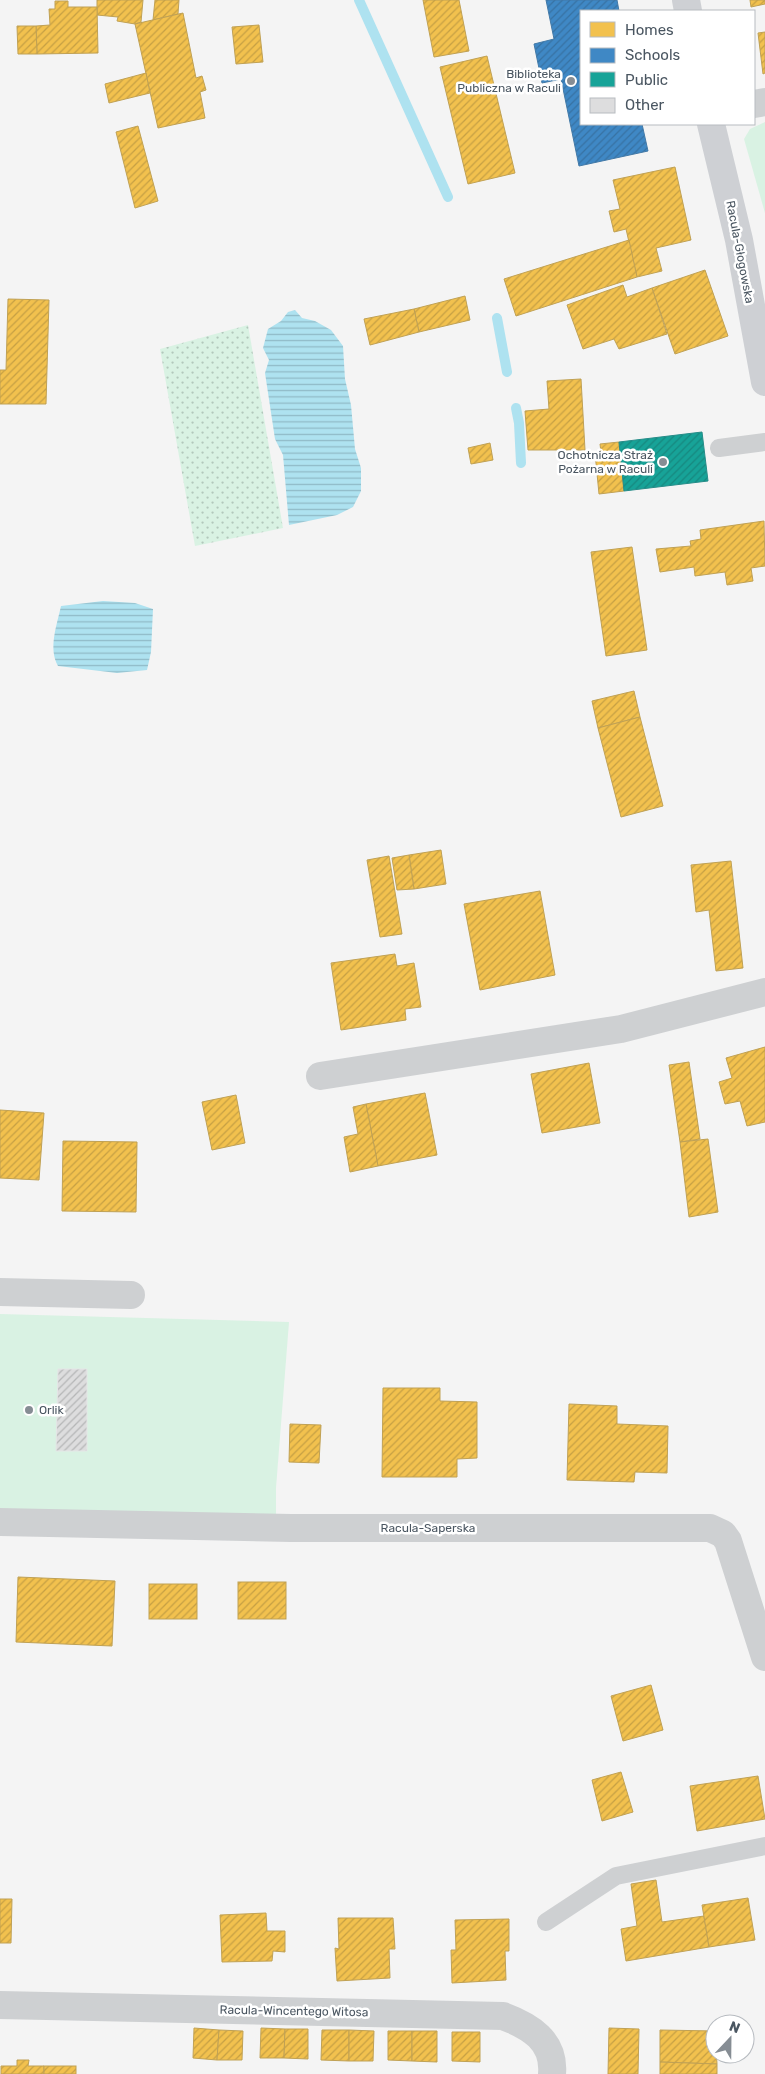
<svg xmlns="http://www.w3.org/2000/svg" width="765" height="2074" font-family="Rubik,sans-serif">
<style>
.grass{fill:url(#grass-dots)}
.park{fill:#d9f2e3}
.water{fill:url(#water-rules)}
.homes{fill:url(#homes-hatch);stroke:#c0a154}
.schools{fill:url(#schools-hatch);stroke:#4279a7}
.public{fill:url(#public-hatch);stroke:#268c88}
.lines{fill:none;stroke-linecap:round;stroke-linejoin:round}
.stream{stroke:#aee2f0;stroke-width:10}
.building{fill:url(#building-hatch);stroke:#e5e6e7}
.lane{stroke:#ced0d2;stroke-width:18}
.street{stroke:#ced0d2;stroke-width:28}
.secondary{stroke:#ced0d4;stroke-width:28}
.poi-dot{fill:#868d94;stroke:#fff;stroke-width:2}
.labels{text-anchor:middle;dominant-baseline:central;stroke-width:5;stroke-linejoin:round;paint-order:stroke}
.poi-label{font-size:12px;fill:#4a5661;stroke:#fff;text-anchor:end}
.street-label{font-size:12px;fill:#4a5661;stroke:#fff}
</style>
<defs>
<pattern id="grass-dots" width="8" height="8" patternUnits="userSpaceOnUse" patternTransform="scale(1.25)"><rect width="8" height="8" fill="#d9f2e3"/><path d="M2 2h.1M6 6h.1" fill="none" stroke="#b2c7bb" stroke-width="1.8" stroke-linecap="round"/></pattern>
<pattern id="water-rules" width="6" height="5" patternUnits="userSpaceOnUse" patternTransform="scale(1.25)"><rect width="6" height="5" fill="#aee2f0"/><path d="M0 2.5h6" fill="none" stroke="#90bac6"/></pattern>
<pattern id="homes-hatch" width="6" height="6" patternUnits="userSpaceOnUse" patternTransform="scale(1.25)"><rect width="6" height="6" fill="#f2c14e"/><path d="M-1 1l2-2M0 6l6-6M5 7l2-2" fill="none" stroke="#c6a044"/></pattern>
<pattern id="schools-hatch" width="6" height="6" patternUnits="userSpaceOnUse" patternTransform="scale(1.25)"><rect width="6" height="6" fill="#3f88c5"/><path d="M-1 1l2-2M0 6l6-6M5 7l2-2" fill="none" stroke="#3772a3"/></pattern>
<pattern id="public-hatch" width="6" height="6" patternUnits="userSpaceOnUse" patternTransform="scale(1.25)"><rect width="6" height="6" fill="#17a398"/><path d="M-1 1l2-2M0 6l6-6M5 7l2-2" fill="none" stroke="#17887f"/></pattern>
<pattern id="building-hatch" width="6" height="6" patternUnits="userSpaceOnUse" patternTransform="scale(1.25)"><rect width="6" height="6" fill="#ddddde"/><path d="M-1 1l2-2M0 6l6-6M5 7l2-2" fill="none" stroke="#b5b6b7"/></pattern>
</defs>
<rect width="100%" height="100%" fill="#f4f4f4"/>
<path class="grass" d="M 248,325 L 283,528 L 195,546 L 160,349 Z"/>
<g class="park">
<path d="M 765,122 L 765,213 L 744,139 L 750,129 Z"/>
<path d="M 0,1314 L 289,1322 L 276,1488 L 276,1518 L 0,1512 Z"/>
</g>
<g class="water">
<path d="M 295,310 L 302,318 L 315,321 L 331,330 L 343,346 L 345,379 L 351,405 L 355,449 L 361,468 L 361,491 L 353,507 L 337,515 L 289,525 L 283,455 L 275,439 L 265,373 L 269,360 L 263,348 L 268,329 L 281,321 L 288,312 Z"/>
<path d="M 103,601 L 135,603 L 153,609 L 151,652 L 147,670 L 117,673 L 58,666 C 48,648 57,625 61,606 Z"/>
</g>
<g class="homes">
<path d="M 97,0 L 143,0 L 141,22 L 135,24 L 117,21 L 118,17 L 97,15 Z"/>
<path d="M 155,0 L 179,0 L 178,14 L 153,20 Z"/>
<path d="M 423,0 L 459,0 L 469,51 L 434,57 Z"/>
<path d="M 750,0 L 765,0 L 765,4 L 751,7 Z"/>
<path d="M 55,1 L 68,1 L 68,7 L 97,7 L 98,53 L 37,54 L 36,26 L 50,25 L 49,9 L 55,9 Z"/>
<path d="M 183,13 L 196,78 L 202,76 L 206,90 L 200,92 L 205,118 L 158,128 L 135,24 Z"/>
<path d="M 259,25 L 263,62 L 236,64 L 232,27 Z"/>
<path d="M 17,26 L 36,26 L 37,54 L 18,54 Z"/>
<path d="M 765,32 L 765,73 L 763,74 L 758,33 Z"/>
<path d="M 487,56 L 515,173 L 468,184 L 440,67 Z"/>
<path d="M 146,73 L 150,93 L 109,103 L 105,84 Z"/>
<path d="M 138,126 L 158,201 L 135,208 L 116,132 Z"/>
<path d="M 675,167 L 691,240 L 656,248 L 662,271 L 637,277 L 626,229 L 614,232 L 609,211 L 620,209 L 613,180 Z"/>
<path d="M 629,240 L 637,277 L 516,316 L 504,279 Z"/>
<path d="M 705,270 L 728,336 L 675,354 L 652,288 Z"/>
<path d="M 623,285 L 627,297 L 652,288 L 667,334 L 619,349 L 614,339 L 583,349 L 567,305 Z"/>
<path d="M 465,296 L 470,320 L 419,332 L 414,309 Z"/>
<path d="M 8,299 L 49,300 L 46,404 L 0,404 L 0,370 L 6,370 Z"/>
<path d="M 414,309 L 419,332 L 370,345 L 364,319 Z"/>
<path d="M 581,379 L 585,450 L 528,450 L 525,411 L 549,409 L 547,381 Z"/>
<path d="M 619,442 L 624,491 L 599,494 L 595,453 L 601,452 L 600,444 Z"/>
<path d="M 490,443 L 493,460 L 471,464 L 468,448 Z"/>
<path d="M 764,521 L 765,566 L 751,568 L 753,581 L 727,585 L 725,572 L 695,576 L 694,567 L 660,572 L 656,549 L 691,546 L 690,541 L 701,539 L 700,530 Z"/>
<path d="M 632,547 L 647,650 L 606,656 L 591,552 Z"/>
<path d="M 634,691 L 640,717 L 598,728 L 592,701 Z"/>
<path d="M 640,717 L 663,806 L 621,817 L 598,728 Z"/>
<path d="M 441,850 L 446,884 L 414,889 L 409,855 Z"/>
<path d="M 409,855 L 414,889 L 397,890 L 392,858 Z"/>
<path d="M 389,856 L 402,934 L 380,937 L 367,860 Z"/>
<path d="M 731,861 L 743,968 L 716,971 L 709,910 L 696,912 L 691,865 Z"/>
<path d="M 540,891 L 555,975 L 480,990 L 464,904 Z"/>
<path d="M 395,954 L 397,966 L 414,963 L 421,1007 L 405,1009 L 406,1020 L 341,1030 L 331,963 Z"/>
<path d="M 765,1047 L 765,1122 L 747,1126 L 740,1101 L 725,1104 L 719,1082 L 732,1078 L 726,1058 Z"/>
<path d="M 689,1062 L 700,1139 L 680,1142 L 669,1065 Z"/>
<path d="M 589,1063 L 600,1123 L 542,1133 L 531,1074 Z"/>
<path d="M 425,1093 L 437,1155 L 378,1166 L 366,1104 Z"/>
<path d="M 236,1095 L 245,1143 L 212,1150 L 202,1102 Z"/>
<path d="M 366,1104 L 378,1166 L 350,1172 L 344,1137 L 358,1134 L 353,1107 Z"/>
<path d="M 0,1110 L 44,1113 L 39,1180 L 0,1178 Z"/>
<path d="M 708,1139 L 718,1212 L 689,1217 L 680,1142 Z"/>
<path d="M 63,1141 L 137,1142 L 136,1212 L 62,1211 Z"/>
<path d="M 383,1388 L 440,1388 L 440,1401 L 477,1402 L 477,1458 L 457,1459 L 457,1477 L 382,1477 Z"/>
<path d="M 569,1404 L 617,1406 L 617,1424 L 668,1426 L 667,1473 L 635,1472 L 634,1482 L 567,1480 Z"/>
<path d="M 290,1424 L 321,1425 L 319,1463 L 289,1462 Z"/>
<path d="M 18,1577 L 115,1581 L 112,1646 L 16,1642 Z"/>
<rect x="238" y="1582" width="48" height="37"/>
<rect x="149" y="1584" width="48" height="35"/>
<path d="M 651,1685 L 663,1730 L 623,1741 L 611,1696 Z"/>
<path d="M 621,1772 L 633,1812 L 602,1821 L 592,1780 Z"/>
<path d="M 758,1776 L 765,1819 L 697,1831 L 690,1786 Z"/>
<path d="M 656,1880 L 662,1922 L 704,1916 L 709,1947 L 626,1961 L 621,1929 L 637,1926 L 631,1884 Z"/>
<path d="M 748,1898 L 755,1940 L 709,1947 L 702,1905 Z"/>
<path d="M 0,1899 L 12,1899 L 11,1943 L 0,1943 Z"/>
<path d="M 266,1913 L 267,1931 L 285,1931 L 285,1952 L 273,1951 L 272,1961 L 222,1962 L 220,1915 Z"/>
<path d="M 338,1918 L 393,1918 L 395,1949 L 389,1949 L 390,1978 L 337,1981 L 335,1948 L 339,1949 Z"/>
<path d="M 509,1919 L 509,1951 L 505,1951 L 506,1980 L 452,1983 L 451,1950 L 456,1950 L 455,1920 Z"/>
<path d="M 194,2028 L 219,2030 L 217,2060 L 193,2058 Z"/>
<path d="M 261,2028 L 285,2029 L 284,2058 L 260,2058 Z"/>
<path d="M 609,2028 L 639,2029 L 638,2074 L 608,2074 Z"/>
<path d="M 285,2029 L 308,2029 L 308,2059 L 284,2058 Z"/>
<path d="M 219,2030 L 243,2031 L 242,2060 L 217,2060 Z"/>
<path d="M 322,2030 L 349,2030 L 349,2061 L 321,2060 Z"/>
<path d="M 349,2030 L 374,2031 L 373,2061 L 349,2061 Z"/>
<path d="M 660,2030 L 715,2031 L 717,2064 L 660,2062 Z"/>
<path d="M 388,2031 L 412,2031 L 412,2061 L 388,2060 Z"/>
<path d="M 412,2031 L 437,2031 L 437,2062 L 412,2061 Z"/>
<path d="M 452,2032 L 480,2032 L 480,2062 L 452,2061 Z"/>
<path d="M 17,2060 L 29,2060 L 28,2066 L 44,2066 L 44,2074 L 1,2074 L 1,2066 L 17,2066 Z"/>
<path d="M 660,2062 L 717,2064 L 717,2074 L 660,2074 Z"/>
<rect x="44" y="2066" width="32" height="8"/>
</g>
<path class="schools" d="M 546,0 L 617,0 L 619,11 L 581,11 L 581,124 L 642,124 L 648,151 L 579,166 L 561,79 L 542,83 L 534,44 L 554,39 Z"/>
<path class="public" d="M 702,432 L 708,481 L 624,491 L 619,442 Z"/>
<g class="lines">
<g class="stream">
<path d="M 359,0 L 448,197"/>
<path d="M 497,318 L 507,372"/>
<path d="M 516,408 L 519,423 L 521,463"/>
</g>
</g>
<path class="building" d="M 58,1369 L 87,1369 L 87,1451 L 56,1451 Z"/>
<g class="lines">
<g class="lane">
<path d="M 719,448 L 765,442"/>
<path d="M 546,1922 L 616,1876 L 765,1846"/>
</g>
<g class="street">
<path d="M 754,104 L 765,102"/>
<path d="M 320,1076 L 621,1029 L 765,992"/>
<path d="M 0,1292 L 131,1295"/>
<path d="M 0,1522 L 291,1528 L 710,1528 L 723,1534 L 728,1541 L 765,1657"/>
<path d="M 0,2005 L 503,2016 C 530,2026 555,2041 552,2074"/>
</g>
<g class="secondary">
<path d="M 686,0 L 688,11"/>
<path d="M 711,124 L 739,240 L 765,382"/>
</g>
</g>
<g class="poi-dot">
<circle cx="571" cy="81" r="5"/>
<circle cx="663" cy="462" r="5"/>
<circle cx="29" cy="1410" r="5"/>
</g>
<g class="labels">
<g class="poi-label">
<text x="561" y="74">Biblioteka<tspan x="561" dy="14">Publiczna w Raculi</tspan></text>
<text x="653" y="455">Ochotnicza Straż<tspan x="653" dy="14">Pożarna w Raculi</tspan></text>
<text x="39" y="1410" text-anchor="start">Orlik</text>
</g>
<g class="street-label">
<text transform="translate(740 252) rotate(79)">Racula-Głogowska</text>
<text x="428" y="1528">Racula-Saperska</text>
<text transform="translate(294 2011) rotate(1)">Racula-Wincentego Witosa</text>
</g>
</g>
<rect x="580" y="10" width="175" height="115" fill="#ffffff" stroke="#b7bbc0"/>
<rect x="590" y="22" width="25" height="15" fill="#f2c14e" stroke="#b7bbc0"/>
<text x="625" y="35" font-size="15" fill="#4a5661">Homes</text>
<rect x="590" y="48" width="25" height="15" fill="#3f88c5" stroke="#b7bbc0"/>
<text x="625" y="60" font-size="15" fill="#4a5661">Schools</text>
<rect x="590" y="72" width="25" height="15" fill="#17a398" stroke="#b7bbc0"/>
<text x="625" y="85" font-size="15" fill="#4a5661">Public</text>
<rect x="590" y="98" width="25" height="15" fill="#ddddde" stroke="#b7bbc0"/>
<text x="625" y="110" font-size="15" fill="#4a5661">Other</text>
<g transform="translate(730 2039) rotate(22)"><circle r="24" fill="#ffffff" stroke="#b7bbc0"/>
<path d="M0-4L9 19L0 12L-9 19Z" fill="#868d94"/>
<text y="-8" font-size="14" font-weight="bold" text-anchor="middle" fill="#4a5661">N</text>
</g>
</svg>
